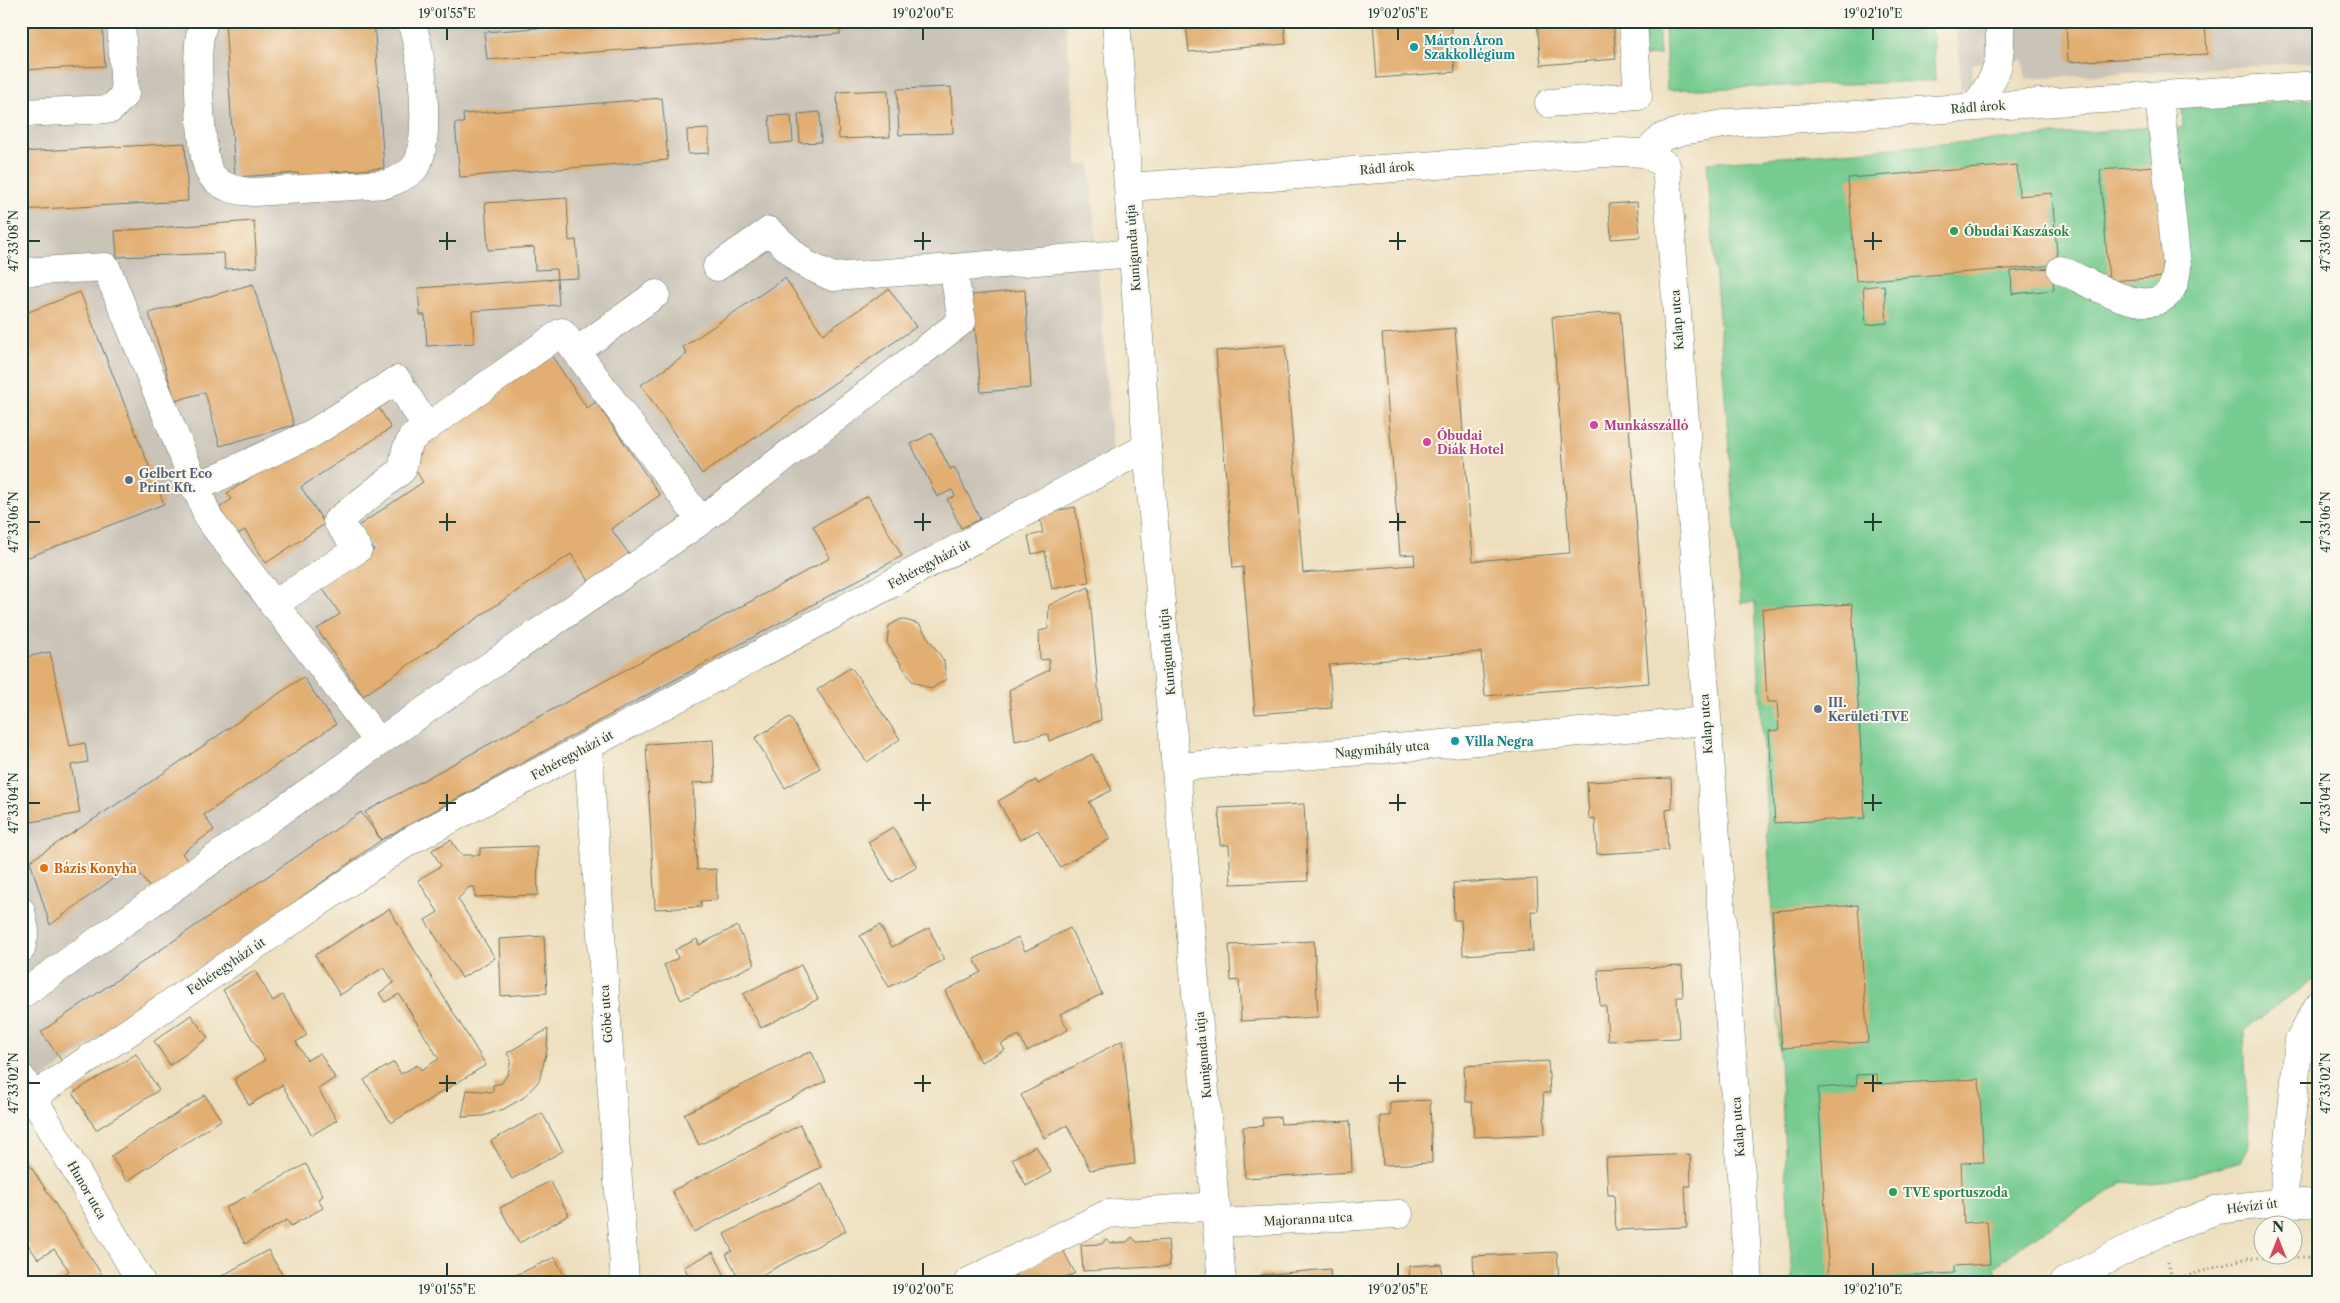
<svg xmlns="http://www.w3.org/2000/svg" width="2340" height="1303" font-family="'Libre Caslon Text',serif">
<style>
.industrial{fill:#cac3b8}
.green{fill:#75cb90;stroke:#4a8462}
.building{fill:#e2ae72}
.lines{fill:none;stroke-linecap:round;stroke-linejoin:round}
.minor-casing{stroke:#677664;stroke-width:29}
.path{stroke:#677664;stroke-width:3;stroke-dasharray:1 4;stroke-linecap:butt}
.minor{stroke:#fff;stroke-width:28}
.ticks{fill:none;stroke:#1f3d34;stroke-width:2}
.culture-dot{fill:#0f9aa8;stroke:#fbf7ec;stroke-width:2}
.leisure-dot{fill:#2e9e5b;stroke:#fbf7ec;stroke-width:2}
.hotel-dot{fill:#d1479c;stroke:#fbf7ec;stroke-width:2}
.service-dot{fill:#5c6f8a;stroke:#fbf7ec;stroke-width:2}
.food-dot{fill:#e8710a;stroke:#fbf7ec;stroke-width:2}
.labels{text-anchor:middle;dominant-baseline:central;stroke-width:4;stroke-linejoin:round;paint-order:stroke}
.culture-label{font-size:12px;font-weight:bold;fill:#0d838f;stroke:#fbf7ec;text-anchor:start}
.street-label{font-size:12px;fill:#1f3d34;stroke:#fbf7ec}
.leisure-label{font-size:12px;font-weight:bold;fill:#27864d;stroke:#fbf7ec;text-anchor:start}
.hotel-label{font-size:12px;font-weight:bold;fill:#b23c85;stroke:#fbf7ec;text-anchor:start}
.service-label{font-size:12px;font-weight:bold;fill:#4e5e75;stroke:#fbf7ec;text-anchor:start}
.food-label{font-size:12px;font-weight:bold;fill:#c56008;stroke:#fbf7ec;text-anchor:start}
.neatline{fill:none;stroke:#1f3d34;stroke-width:2}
.ticks-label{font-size:12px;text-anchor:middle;fill:#1f3d34}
</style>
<rect width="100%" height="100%" fill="#fbf7ec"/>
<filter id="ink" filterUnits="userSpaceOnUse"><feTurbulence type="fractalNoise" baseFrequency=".02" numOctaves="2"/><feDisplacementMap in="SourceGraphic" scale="10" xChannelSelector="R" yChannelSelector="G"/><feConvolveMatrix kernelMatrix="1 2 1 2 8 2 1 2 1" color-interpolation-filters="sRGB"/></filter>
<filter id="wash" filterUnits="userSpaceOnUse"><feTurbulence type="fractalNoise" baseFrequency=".0096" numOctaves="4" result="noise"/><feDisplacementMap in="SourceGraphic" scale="20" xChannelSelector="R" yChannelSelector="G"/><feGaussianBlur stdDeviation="1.12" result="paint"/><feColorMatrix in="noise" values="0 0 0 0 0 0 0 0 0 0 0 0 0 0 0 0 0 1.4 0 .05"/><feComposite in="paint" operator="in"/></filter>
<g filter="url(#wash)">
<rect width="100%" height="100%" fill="#eddfbe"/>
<g class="industrial">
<path d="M 21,21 L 1066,21 L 1077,165 L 1090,163 L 1112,451 L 385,845 L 21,1093 Z"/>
<path d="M 1957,21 L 2319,21 L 2319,62 L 2025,79 L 2023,60 L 2000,61 L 1972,64 L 1973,82 L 1961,92 Z"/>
</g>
<g class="green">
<path d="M 1642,21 L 1658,21 L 1660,55 L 1643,56 Z"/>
<path d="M 1665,21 L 1933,21 L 1935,81 L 1667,90 Z"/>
<path d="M 2319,99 L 2319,976 L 2244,1030 L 2248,1148 L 2241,1161 L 2153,1185 L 2123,1182 L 2100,1198 L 2027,1241 L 1995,1267 L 1999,1282 L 1944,1282 L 1944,1276 L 1870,1282 L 1792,1282 L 1755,602 L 1741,603 L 1707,163 L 2151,127 L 2177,135 L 2177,128 L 2183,127 L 2182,108 Z"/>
<path d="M 2310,1114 L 2319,1115 L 2319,1160 L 2310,1148 Z"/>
</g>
<g id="blocks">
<g class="building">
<path d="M 21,21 L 102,21 L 105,66 L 21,70 Z"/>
<path d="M 225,21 L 374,21 L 384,168 L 331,172 L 331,179 L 298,182 L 298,173 L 235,177 Z"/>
<path d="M 631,21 L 839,21 L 840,34 L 487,60 L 484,32 Z"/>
<path d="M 1186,21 L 1284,21 L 1286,44 L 1189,52 Z"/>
<path d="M 1373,21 L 1451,21 L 1455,72 L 1377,78 Z"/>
<path d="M 1537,21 L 1613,21 L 1616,59 L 1541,65 Z"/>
<path d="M 2066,21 L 2205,21 L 2207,54 L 2068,62 Z"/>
<path d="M 951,87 L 953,133 L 899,135 L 897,89 Z"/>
<path d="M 888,90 L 890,137 L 839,139 L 837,92 Z"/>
<path d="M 662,98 L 668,160 L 460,177 L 455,123 L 464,123 L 463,114 Z"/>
<path d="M 820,112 L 821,142 L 800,143 L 798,114 Z"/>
<path d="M 791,115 L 793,142 L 771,144 L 769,116 Z"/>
<path d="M 709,129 L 709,153 L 688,154 L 687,130 Z"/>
<path d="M 185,143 L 188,201 L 21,210 L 21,152 Z"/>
<path d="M 2017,165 L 2019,196 L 2052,193 L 2058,265 L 1856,281 L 1848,178 Z"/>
<path d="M 2155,166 L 2164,277 L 2109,281 L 2100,170 Z"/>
<path d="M 567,198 L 569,241 L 576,240 L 579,278 L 557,279 L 559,305 L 472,311 L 474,343 L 427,346 L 425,315 L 420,315 L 418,288 L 557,279 L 556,269 L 535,270 L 534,247 L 488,250 L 485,203 Z"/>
<path d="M 1637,202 L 1640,237 L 1611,239 L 1609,204 Z"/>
<path d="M 254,221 L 257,267 L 225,269 L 224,253 L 117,257 L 115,231 Z"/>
<path d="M 2052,268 L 2054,290 L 2012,294 L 2011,271 Z"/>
<path d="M 785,278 L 823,334 L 889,289 L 916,327 L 702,474 L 641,385 L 687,354 L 683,347 Z"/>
<path d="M 253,284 L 294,425 L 220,446 L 205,392 L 175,401 L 149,313 Z"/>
<path d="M 1884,285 L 1887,323 L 1866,325 L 1863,287 Z"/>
<path d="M 1025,290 L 1031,388 L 981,392 L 972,295 Z"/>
<path d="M 80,292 L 164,504 L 21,560 L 21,315 Z"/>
<path d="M 1620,312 L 1649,683 L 1485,696 L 1481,652 L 1329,665 L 1332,708 L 1255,714 L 1243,567 L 1233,568 L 1216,351 L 1285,345 L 1303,573 L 1415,565 L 1414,554 L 1400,555 L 1382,334 L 1455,328 L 1473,561 L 1570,553 L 1552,317 Z"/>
<path d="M 551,355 L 587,408 L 596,402 L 660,495 L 611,529 L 629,554 L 589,581 L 571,554 L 363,696 L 317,629 L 340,614 L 321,586 L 374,550 L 358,526 L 423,482 L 410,461 L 421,454 L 416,447 Z"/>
<path d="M 377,405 L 391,428 L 301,487 L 325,524 L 266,563 L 245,530 L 236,535 L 219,508 L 232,499 L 227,493 L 304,443 Z"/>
<path d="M 932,433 L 950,469 L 954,467 L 980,519 L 961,528 L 947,499 L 955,496 L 952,490 L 937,497 L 911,444 Z"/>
<path d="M 868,496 L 902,556 L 381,840 L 365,812 L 830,558 L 813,526 Z"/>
<path d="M 1075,507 L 1089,582 L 1052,589 L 1045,551 L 1032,554 L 1028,536 L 1043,533 L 1039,514 Z"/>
<path d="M 1089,587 L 1101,720 L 1049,741 L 1048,734 L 1015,741 L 1009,690 L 1049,670 L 1049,659 L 1040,660 L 1039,631 L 1048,629 L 1049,605 Z"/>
<path d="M 1852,604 L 1865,818 L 1775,823 L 1769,731 L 1779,730 L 1777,702 L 1767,702 L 1762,609 Z"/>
<path d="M 901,619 L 919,624 L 944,661 L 946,679 L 931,689 L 912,681 L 887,643 L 889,626 Z"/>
<path d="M 50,652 L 70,746 L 85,743 L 88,762 L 71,765 L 80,813 L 21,824 L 21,658 Z"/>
<path d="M 851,667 L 900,739 L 867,762 L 817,690 Z"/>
<path d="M 303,677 L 336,724 L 204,815 L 214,830 L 182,853 L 192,868 L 154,894 L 133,864 L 50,925 L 30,861 L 152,781 Z"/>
<path d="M 790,717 L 820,768 L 785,788 L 755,738 Z"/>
<path d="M 713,740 L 715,782 L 693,783 L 697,870 L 716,869 L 717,900 L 701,901 L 701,907 L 655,909 L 646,744 Z"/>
<path d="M 1092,754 L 1112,790 L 1089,802 L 1110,839 L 1060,867 L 1038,830 L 1020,840 L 998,801 L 1036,780 L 1038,784 Z"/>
<path d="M 1671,778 L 1672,809 L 1666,810 L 1668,850 L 1597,854 L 1595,818 L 1589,819 L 1587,782 Z"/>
<path d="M 1304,804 L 1308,881 L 1231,884 L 1229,845 L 1220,845 L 1219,808 Z"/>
<path d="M 361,812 L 381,840 L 246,937 L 62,1061 L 41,1032 Z"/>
<path d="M 893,827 L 917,867 L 892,882 L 868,842 Z"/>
<path d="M 451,840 L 461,855 L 480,855 L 480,848 L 537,846 L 538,895 L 475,897 L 475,887 L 469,887 L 458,899 L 495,958 L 462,978 L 425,920 L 438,912 L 418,880 L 441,866 L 432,850 Z"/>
<path d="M 1537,879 L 1538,911 L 1531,911 L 1533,951 L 1463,955 L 1461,920 L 1454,920 L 1453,883 Z"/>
<path d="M 1858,905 L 1868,1042 L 1782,1048 L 1772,911 Z"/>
<path d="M 389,909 L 486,1065 L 391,1123 L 364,1080 L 394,1062 L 401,1074 L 417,1065 L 421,1070 L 439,1059 L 399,994 L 385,1002 L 379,993 L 394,983 L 384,967 L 340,995 L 315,955 Z"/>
<path d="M 880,925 L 892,947 L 929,928 L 944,960 L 889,987 L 860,936 Z"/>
<path d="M 737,926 L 755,964 L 681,1000 L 664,965 L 678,958 L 675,950 L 697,939 L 699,945 Z"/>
<path d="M 1070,928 L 1102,994 L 1060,1014 L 1068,1030 L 1027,1051 L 1019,1035 L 1001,1044 L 1005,1050 L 981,1062 L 945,991 L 981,972 L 974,959 L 1018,937 L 1025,951 Z"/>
<path d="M 544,936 L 547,993 L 501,996 L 499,939 Z"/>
<path d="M 1314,941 L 1318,1017 L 1241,1021 L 1239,980 L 1231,981 L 1229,945 Z"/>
<path d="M 801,965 L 818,999 L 761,1028 L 743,994 Z"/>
<path d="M 1682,966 L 1683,997 L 1677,997 L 1679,1038 L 1608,1041 L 1606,1006 L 1600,1006 L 1598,970 Z"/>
<path d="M 255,971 L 273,1001 L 283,995 L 307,1035 L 296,1042 L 307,1060 L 320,1053 L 335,1078 L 318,1089 L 337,1120 L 312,1135 L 282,1085 L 249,1105 L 234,1079 L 265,1060 L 223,990 Z"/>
<path d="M 191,1015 L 208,1038 L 170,1065 L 154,1041 Z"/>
<path d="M 548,1029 L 547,1050 L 539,1081 L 523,1098 L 504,1109 L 483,1116 L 462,1117 L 467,1090 L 493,1092 L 493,1085 L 502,1083 L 508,1073 L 511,1060 L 507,1053 Z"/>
<path d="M 1123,1040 L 1135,1164 L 1090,1170 L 1067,1125 L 1044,1138 L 1021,1095 Z"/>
<path d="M 811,1051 L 826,1081 L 699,1145 L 684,1114 Z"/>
<path d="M 136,1054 L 159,1090 L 96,1130 L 73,1093 Z"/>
<path d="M 1548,1061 L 1550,1093 L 1543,1093 L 1545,1134 L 1474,1137 L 1472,1102 L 1466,1102 L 1464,1066 Z"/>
<path d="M 1877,1074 L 1878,1084 L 1979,1079 L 1984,1162 L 1961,1163 L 1964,1223 L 1987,1221 L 1990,1264 L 1954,1266 L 1954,1273 L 1829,1280 L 1818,1088 L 1857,1085 L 1856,1075 Z"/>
<path d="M 205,1095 L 221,1120 L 127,1181 L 111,1156 Z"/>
<path d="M 1430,1100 L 1432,1163 L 1383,1165 L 1380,1116 L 1390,1116 L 1390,1102 Z"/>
<path d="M 542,1113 L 563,1151 L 512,1179 L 491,1141 Z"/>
<path d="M 1280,1117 L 1281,1124 L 1350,1121 L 1352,1172 L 1245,1178 L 1243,1127 L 1263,1126 L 1262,1118 Z"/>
<path d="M 800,1125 L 821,1167 L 694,1232 L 672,1191 Z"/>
<path d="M 1036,1146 L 1051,1172 L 1026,1186 L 1012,1159 Z"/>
<path d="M 21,1152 L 104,1278 L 99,1282 L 52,1282 L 69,1271 L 54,1249 L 38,1259 L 21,1234 Z"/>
<path d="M 1690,1154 L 1691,1186 L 1685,1186 L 1687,1227 L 1616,1230 L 1614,1195 L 1608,1195 L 1606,1158 Z"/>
<path d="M 306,1164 L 323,1196 L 318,1199 L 323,1208 L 291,1226 L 287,1220 L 245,1244 L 225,1208 Z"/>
<path d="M 550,1181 L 569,1215 L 519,1243 L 500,1208 Z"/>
<path d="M 822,1184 L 846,1231 L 748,1282 L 741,1282 L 726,1254 L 732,1251 L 724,1234 Z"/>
<path d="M 1132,1237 L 1137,1242 L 1168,1240 L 1170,1266 L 1083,1271 L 1081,1245 L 1102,1244 L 1106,1239 L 1111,1243 L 1127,1242 Z"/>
<path d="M 268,1250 L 286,1282 L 211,1282 Z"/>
<path d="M 1063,1250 L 1075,1273 L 1058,1282 L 1001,1282 L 1018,1274 L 1017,1271 L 1024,1267 L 1026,1269 L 1040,1262 L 1040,1259 Z"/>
<path d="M 713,1252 L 728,1282 L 692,1282 L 684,1267 Z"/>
<path d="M 1557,1252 L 1559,1282 L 1474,1282 L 1473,1256 Z"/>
<path d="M 555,1257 L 567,1282 L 501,1282 Z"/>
<path d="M 1441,1264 L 1442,1282 L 1410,1282 L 1409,1266 Z"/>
<path d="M 1330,1269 L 1331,1282 L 1261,1282 L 1260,1275 Z"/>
</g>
</g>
</g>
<g filter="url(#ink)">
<use href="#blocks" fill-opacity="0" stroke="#677664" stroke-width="1"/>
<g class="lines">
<g class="minor-casing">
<g id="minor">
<path d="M 204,21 C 202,29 199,36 199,44 C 197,65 200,157 210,173 C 220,188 237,191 253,192 L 387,184 C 398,179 413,174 418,162 C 430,136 423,47 410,21"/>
<path d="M 1116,21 L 1147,447 L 1222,1282"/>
<path d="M 1549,103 L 1638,96 L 1633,21"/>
<path d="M 1974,107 C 2001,71 2000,65 2000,21"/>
<path d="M 21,113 L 111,109 L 125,94 L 121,21"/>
<path d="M 1645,153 L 1663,137 L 1682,131 L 1730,123 L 2319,85"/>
<path d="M 1129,187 L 1619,152 L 1645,153 L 1666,165 L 1749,1282"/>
<path d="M 717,267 L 769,231 L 805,264 L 833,277 L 953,268"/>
<path d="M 2061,270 C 2094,284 2173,337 2177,266 L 2159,96"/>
<path d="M 21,272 L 106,267 L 209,519 L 379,742"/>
<path d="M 577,351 L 656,294"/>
<path d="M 195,488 L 313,433 L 397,380 L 426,426"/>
<path d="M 273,605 L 358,549 L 337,521 L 402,470 L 406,450 L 412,438 L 562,332 L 701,521"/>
<path d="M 588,746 L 625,1282"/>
<path d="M 1178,767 L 1706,721"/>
<path d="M 21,911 L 25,931 L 21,949"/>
<path d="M 21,995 L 379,742 L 701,521 L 962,321 L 953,268 L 1133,253"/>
<path d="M 21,1077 L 141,1282"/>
<path d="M 21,1105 L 408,842 L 1147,447"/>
<path d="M 2283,1202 L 2299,1040 L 2319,1004"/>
<path d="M 1218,1223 L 1399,1214"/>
<path d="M 968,1282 L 1107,1214 L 1216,1206"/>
<path d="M 2064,1282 L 2158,1233 L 2216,1210 L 2283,1202 L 2319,1204"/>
</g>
</g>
<g class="path">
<path d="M 2168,1262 L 2173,1282"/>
<path d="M 1896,1276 L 1897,1282"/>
<path d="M 2166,1282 L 2247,1258 L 2319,1257"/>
</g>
<use href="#minor" class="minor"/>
</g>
</g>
<path class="ticks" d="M 447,28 L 447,40M 923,28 L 923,40M 1398,28 L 1398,40M 1873,28 L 1873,40M 447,232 L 447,250M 923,232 L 923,250M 1398,232 L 1398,250M 1873,232 L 1873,250M 28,241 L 40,241M 439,241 L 456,241M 914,241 L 931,241M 1389,241 L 1406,241M 1864,241 L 1882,241M 2300,241 L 2312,241M 447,513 L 447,531M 923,513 L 923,531M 1398,513 L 1398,531M 1873,513 L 1873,531M 28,522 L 40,522M 439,522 L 456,522M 914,522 L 931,522M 1389,522 L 1406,522M 1864,522 L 1882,522M 2300,522 L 2312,522M 447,794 L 447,811M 923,794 L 923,811M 1398,794 L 1398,811M 1873,794 L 1873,811M 28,803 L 40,803M 439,803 L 456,803M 914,803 L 931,803M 1389,803 L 1406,803M 1864,803 L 1882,803M 2300,803 L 2312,803M 447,1075 L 447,1092M 923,1075 L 923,1092M 1398,1075 L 1398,1092M 1873,1075 L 1873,1092M 28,1083 L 40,1083M 439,1083 L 456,1083M 914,1083 L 931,1083M 1389,1083 L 1406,1083M 1864,1083 L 1882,1083M 2300,1083 L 2312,1083M 447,1263 L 447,1276M 923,1263 L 923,1276M 1398,1263 L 1398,1276M 1873,1263 L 1873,1276"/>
<g class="culture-dot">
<circle cx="1414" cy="47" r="5"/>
<circle cx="1455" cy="741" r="5"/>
</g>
<g class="leisure-dot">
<circle cx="1954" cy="231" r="5"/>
<circle cx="1893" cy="1192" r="5"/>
</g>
<g class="hotel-dot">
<circle cx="1594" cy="425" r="5"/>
<circle cx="1427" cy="442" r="5"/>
</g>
<g class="service-dot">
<circle cx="129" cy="480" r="5"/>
<circle cx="1818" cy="709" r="5"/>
</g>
<circle class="food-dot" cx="44" cy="868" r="5"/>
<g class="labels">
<g class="culture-label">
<text x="1424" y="40">Márton Áron<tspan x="1424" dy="14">Szakkollégium</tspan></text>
<text x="1465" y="741">Villa Negra</text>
</g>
<g class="street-label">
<text transform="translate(1978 107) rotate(-4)">Rádl árok</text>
<text transform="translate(1387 168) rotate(-4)">Rádl árok</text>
<text transform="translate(1133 248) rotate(-94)">Kunigunda útja</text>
<text transform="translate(1677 320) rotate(-94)">Kalap utca</text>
<text transform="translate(929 564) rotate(-28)">Fehéregyházi út</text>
<text transform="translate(1167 652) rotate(-95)">Kunigunda útja</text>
<text transform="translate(1706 724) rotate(-94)">Kalap utca</text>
<text transform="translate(1382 749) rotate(-5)">Nagymihály utca</text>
<text transform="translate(572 755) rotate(-28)">Fehéregyházi út</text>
<text transform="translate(226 966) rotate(-34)">Fehéregyházi út</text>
<text transform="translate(606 1014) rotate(-94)">Góbé utca</text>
<text transform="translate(1203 1055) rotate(-95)">Kunigunda útja</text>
<text transform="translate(1738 1127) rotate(-94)">Kalap utca</text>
<text transform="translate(87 1190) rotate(60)">Hunor utca</text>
<text transform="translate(2252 1206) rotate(-7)">Hévízi út</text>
<text transform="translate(1308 1219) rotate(-3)">Majoranna utca</text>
</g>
<g class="leisure-label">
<text x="1964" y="231">Óbudai Kaszások</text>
<text x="1903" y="1192">TVE sportuszoda</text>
</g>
<g class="hotel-label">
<text x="1604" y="425">Munkásszálló</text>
<text x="1437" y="435">Óbudai<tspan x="1437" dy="14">Diák Hotel</tspan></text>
</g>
<g class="service-label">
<text x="139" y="473">Gelbert Eco<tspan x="139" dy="14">Print Kft.</tspan></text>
<text x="1828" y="702">III.<tspan x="1828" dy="14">Kerületi TVE</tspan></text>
</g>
<g class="food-label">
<text x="54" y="868">Bázis Konyha</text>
</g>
</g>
<rect width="2340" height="1303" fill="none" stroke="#fbf7ec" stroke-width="55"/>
<g transform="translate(2278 1240)"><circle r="24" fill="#fbf7ec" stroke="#a3ada2"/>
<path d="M0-4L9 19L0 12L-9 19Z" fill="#d1495b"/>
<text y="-8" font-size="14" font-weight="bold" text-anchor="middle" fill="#1f3d34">N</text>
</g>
<rect x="28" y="28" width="2284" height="1248" class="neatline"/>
<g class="ticks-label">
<text x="447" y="18">19°01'55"E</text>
<text x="923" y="18">19°02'00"E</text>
<text x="1398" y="18">19°02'05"E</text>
<text x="1873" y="18">19°02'10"E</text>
<text transform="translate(14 241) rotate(-90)" y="4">47°33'08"N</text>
<text transform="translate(2326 241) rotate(-90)" y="4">47°33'08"N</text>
<text transform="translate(14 522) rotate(-90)" y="4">47°33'06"N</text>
<text transform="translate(2326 522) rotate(-90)" y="4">47°33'06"N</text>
<text transform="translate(14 803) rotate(-90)" y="4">47°33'04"N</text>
<text transform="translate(2326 803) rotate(-90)" y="4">47°33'04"N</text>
<text transform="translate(14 1083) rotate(-90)" y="4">47°33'02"N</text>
<text transform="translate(2326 1083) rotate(-90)" y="4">47°33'02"N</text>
<text x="447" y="1294">19°01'55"E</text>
<text x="923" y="1294">19°02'00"E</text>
<text x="1398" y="1294">19°02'05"E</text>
<text x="1873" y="1294">19°02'10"E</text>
</g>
</svg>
